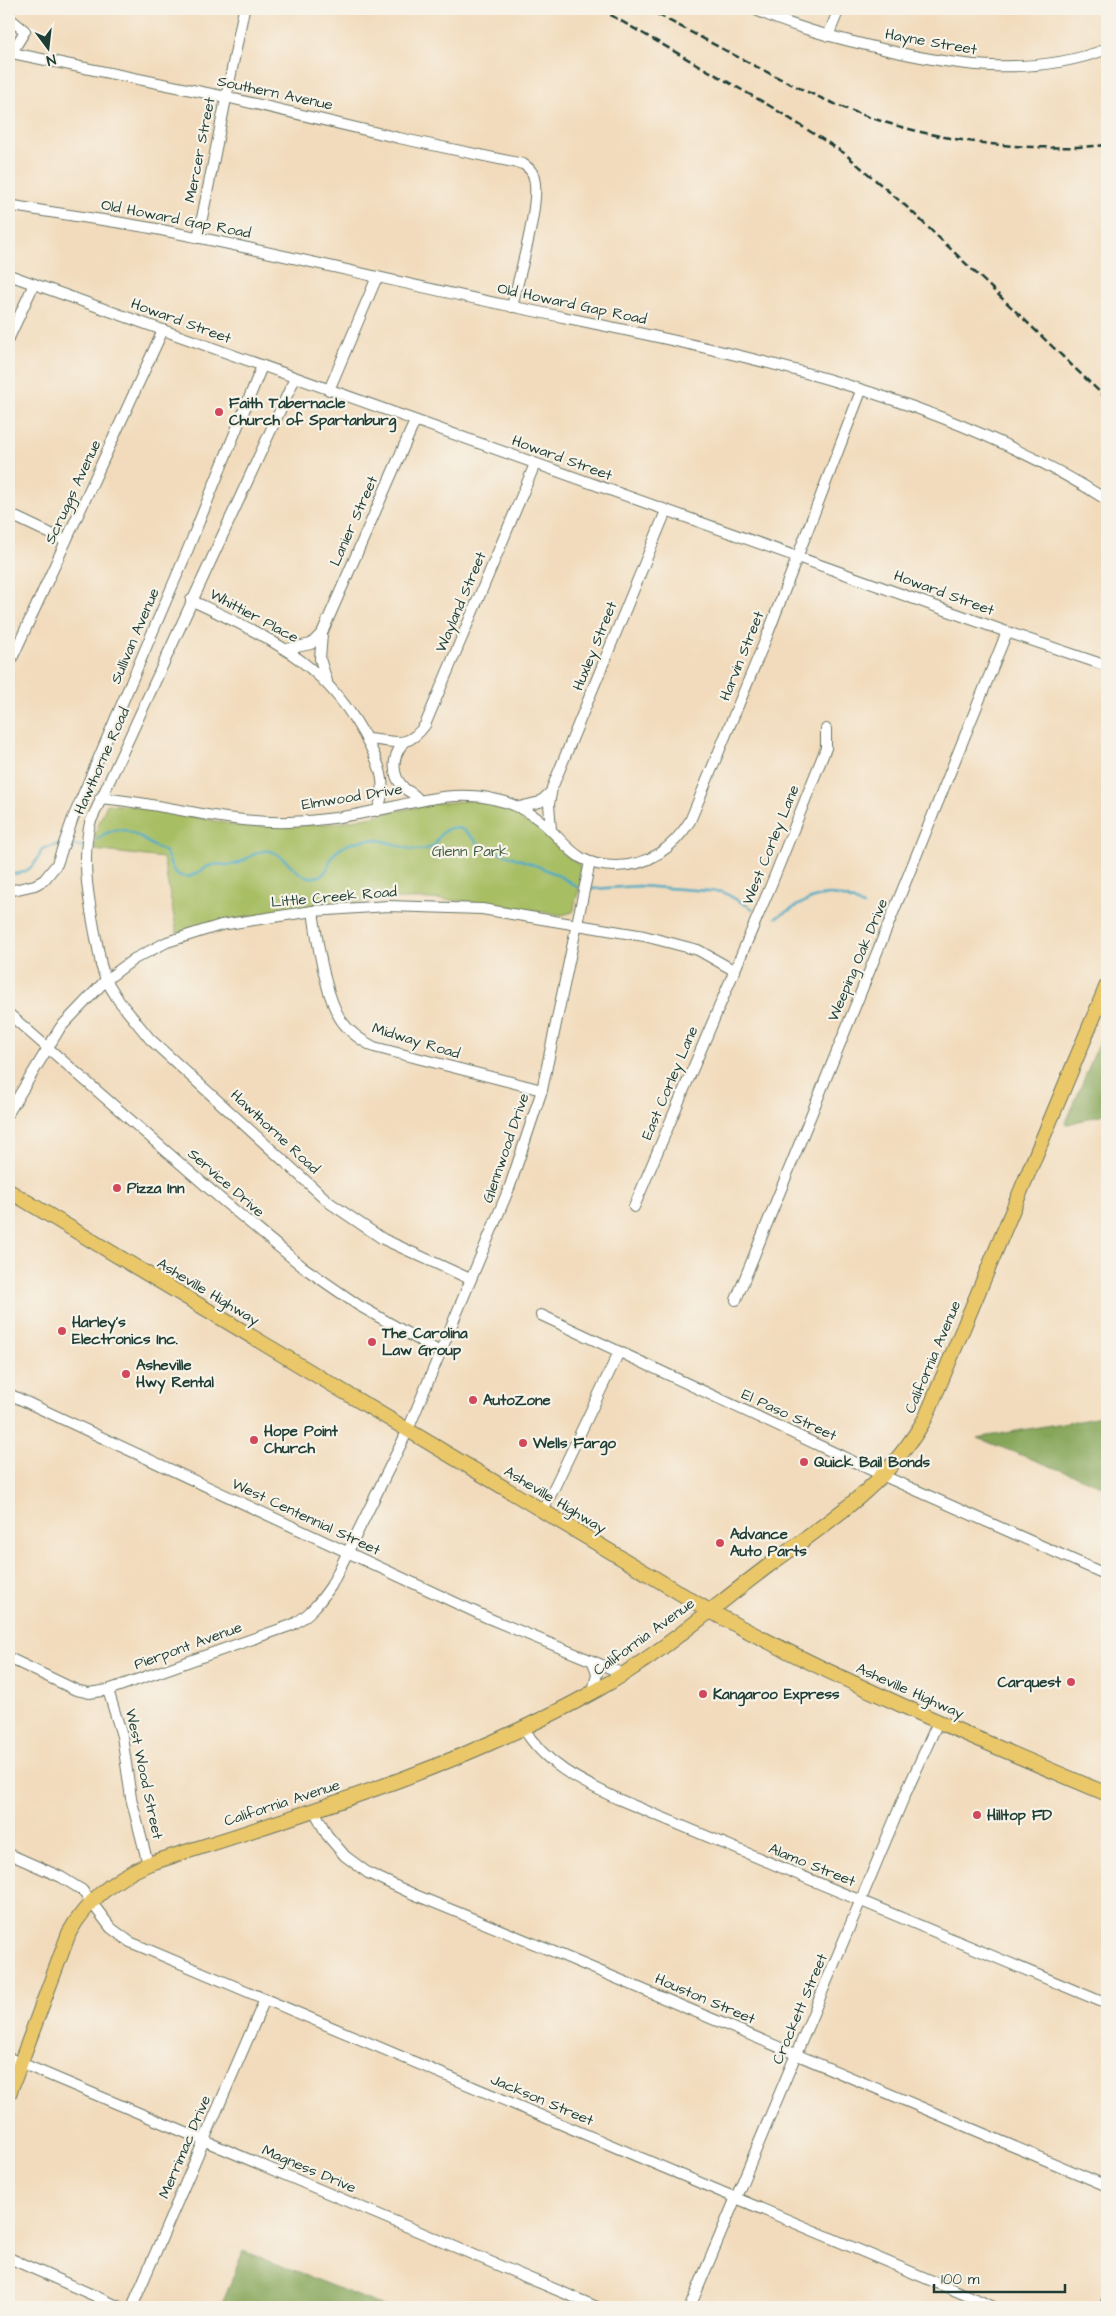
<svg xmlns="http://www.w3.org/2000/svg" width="1116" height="2316" font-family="'Architects Daughter',sans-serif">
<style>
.green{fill:#a7be63;stroke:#637e4c}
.forest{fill:#85a559;stroke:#527146}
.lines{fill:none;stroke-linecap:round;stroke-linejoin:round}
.stream{stroke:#42a8c2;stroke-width:2.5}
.minor-casing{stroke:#697464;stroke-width:12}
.major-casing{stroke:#697464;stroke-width:16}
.minor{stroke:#fff;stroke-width:10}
.major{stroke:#eac769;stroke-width:14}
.rail{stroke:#1f3d34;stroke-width:2.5;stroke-dasharray:8 4;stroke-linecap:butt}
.poi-dot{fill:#d1495b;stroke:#f7f3e8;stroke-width:2}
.labels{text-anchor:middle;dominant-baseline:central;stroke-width:4.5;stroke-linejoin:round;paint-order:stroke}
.street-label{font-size:15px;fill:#1f3d34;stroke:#f7f3e8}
.poi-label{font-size:15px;font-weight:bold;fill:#1f3d34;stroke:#f7f3e8;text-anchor:start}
.park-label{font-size:15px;fill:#415d40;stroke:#f7f3e8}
</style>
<rect width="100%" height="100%" fill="#f7f3e8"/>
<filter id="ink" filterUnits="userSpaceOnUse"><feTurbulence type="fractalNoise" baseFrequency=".02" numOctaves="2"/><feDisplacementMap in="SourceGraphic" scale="10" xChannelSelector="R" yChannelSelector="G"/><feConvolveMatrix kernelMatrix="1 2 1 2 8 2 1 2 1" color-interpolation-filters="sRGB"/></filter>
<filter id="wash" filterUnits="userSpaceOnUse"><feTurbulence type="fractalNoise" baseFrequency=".0096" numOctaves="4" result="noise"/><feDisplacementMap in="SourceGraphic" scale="20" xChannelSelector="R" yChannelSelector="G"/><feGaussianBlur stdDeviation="1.12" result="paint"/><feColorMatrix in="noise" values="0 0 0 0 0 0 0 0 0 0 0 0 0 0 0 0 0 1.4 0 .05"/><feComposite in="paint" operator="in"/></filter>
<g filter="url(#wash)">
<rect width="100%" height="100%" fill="#f2dbbc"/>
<path class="green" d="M 473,800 L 513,809 L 533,821 L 549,835 L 561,852 L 578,863 L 583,874 L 573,912 L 562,915 C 517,908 472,900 426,899 C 398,898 370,901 342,904 C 286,910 232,918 177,933 L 163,858 L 95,850 L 96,830 L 107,804 L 154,808 L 239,826 L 292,826 L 338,823 L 432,804 Z"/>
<g class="forest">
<path d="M 1107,1023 L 1107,1113 L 1065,1125 Z"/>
<path d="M 1107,1415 L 1107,1488 L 977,1438 Z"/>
<path d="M 243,2251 L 386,2307 L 221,2307 Z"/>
</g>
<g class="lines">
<g class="stream">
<path d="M 98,839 C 120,821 132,832 152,845 C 156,848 162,849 165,852 C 171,860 170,874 182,876 C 193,879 200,870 209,866 C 218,862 227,867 236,864 C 248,860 256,849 270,851 C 287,855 297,880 315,877 C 332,874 326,861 335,853 C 344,844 355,841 366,840 C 390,836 413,860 435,845 C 438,836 446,826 457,828 C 470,830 474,843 485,848 C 491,851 500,852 507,855 C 530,863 557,872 577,887"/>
<path d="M 72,846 L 82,846"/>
<path d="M 9,874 C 27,875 37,865 42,849 L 60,844"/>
<path d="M 591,889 L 639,886 L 723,892 L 753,909"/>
<path d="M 775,918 C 809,900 826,883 863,906"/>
</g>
</g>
</g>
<g filter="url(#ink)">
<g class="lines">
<g class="minor-casing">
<g id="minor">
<path d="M 754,9 C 790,26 828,36 866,45 C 946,65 1028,79 1107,49"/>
<path d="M 9,18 L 25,31 L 9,57"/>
<path d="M 828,36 L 839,9"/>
<path d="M 12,53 L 226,97 L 399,138 L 523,164 C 528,167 533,172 534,178 C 541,203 518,279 512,307"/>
<path d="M 9,205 C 56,214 103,219 151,228 C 271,251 390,281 510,306 C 713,349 929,386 1107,500"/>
<path d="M 198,238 L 244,9"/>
<path d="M 9,275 L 1007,632 L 1107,666"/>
<path d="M 9,338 L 34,284"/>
<path d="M 295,378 L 90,823 C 79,870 93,918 101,965 L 106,980 L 119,1001 L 150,1039 L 330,1203 L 383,1239 L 470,1279"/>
<path d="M 329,390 L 377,277"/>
<path d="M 9,514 L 66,541"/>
<path d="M 191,600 C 271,639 328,662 370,746 C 381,768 388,787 377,811"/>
<path d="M 322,634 L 320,659 L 327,681"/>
<path d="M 287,649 L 311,644 L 322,633 L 415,421"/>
<path d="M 9,665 L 163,330"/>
<path d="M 366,739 C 393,740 406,751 425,725 L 535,464"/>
<path d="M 403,743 C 392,757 391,775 404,788 C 410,793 416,794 419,801"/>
<path d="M 100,798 C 164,803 224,824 288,822 C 318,821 348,817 378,810 C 417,802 453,790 493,799 C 509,802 525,809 538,819 C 567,841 572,866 616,866 C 648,866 673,848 690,821 L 767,636 L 861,391"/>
<path d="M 519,807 L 540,802 L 551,792"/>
<path d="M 551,830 L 549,804 L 552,788 L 666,511"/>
<path d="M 9,891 L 35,885 L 44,880 L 57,864 L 73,818 L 186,554 L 262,366"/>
<path d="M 313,911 C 317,941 325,996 341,1020 C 350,1033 361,1040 374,1047 L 542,1090"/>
<path d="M 9,1014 L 221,1199 L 303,1267 L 358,1305 L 440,1352"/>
<path d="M 9,1112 L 60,1028 L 106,980 L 134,959 L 167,942 L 221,925 L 313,911 L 388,906 L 482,909 L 644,936 L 698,950 L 735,971"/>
<path d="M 634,1207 L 771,885 L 826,748 L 826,729"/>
<path d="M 736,1300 L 1007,632"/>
<path d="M 541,1315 L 884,1476 L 1107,1575"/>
<path d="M 9,1394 L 488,1618 L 624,1674"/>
<path d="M 543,1511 L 619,1352"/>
<path d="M 9,1658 L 76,1690 L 89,1693 L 108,1690 L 292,1625 C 310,1615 320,1602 331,1586 L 407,1432 L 510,1186 L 542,1090 L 590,862"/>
<path d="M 108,1690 L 122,1736 L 131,1798 L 148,1864"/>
<path d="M 593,1692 L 597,1673 L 593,1662"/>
<path d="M 523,1727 C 544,1764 580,1781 618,1799 L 1107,2004"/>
<path d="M 314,1810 L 327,1835 L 345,1856 L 368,1873 L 413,1894 L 559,1954 L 1107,2186"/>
<path d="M 9,1854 L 61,1877 L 82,1890 L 111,1928 L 130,1942 L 994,2307"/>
<path d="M 9,2058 L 597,2307"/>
<path d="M 9,2258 L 120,2307"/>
<path d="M 132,2307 L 265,1999"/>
<path d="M 690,2307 L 904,1797 L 938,1722"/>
<path d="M 1104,2307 L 1107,2300"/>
</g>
</g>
<g class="major-casing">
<g id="major">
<path d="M 9,1191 L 708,1610 C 837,1680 972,1737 1107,1794"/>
<path d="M 9,2094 L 69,1933 C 87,1900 114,1879 148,1864 C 300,1815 457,1769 597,1690 C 658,1656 712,1608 768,1566 C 829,1521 888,1485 926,1417 L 1107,985"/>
</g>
</g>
<use href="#minor" class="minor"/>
<use href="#major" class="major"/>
<g class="rail">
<path d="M 600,9 L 770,106 L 844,153 L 908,208 L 1107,399"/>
<path d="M 647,9 C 713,43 778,81 847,109 C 929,141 1020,153 1107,145"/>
</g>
</g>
</g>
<g class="poi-dot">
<circle cx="219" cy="412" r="5"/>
<circle cx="117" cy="1188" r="5"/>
<circle cx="62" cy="1331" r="5"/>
<circle cx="372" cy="1342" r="5"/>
<circle cx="126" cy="1374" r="5"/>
<circle cx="473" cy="1400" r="5"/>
<circle cx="254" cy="1440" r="5"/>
<circle cx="523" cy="1443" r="5"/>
<circle cx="804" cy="1462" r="5"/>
<circle cx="720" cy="1543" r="5"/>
<circle cx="1071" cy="1682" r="5"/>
<circle cx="703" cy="1694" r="5"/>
<circle cx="977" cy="1815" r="5"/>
</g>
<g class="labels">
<g class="street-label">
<text transform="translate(931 42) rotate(10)">Hayne Street</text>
<text transform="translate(275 93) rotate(12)">Southern Avenue</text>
<text transform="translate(200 150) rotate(-79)">Mercer Street</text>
<text transform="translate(176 219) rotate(11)">Old Howard Gap Road</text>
<text transform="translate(572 304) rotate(12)">Old Howard Gap Road</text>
<text transform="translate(181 321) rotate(20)">Howard Street</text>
<text transform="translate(562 458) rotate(20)">Howard Street</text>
<text transform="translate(73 492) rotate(-65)">Scruggs Avenue</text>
<text transform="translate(354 521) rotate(-66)">Lanier Street</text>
<text transform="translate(944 593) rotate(20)">Howard Street</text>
<text transform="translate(461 602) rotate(-67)">Wayland Street</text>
<text transform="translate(254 616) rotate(28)">Whittier Place</text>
<text transform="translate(135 636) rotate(-67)">Sullivan Avenue</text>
<text transform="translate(595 646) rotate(-68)">Huxley Street</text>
<text transform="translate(742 656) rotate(-68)">Harvin Street</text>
<text transform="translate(102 761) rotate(-66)">Hawthorne Road</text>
<text transform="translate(352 797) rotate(-9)">Elmwood Drive</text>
<text transform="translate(771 845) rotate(-68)">West Corley Lane</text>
<text transform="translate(334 897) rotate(-5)">Little Creek Road</text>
<text transform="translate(858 960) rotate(-67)">Weeping Oak Drive</text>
<text transform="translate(416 1041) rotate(17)">Midway Road</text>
<text transform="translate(670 1083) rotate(-67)">East Corley Lane</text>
<text transform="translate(275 1132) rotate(43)">Hawthorne Road</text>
<text transform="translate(506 1148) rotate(-71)">Glennwood Drive</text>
<text transform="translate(226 1183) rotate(41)">Service Drive</text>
<text transform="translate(208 1292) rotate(31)">Asheville Highway</text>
<text transform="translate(933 1357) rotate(-67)">California Avenue</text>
<text transform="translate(789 1415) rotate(25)">El Paso Street</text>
<text transform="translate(555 1500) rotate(31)">Asheville Highway</text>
<text transform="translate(306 1517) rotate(25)">West Centennial Street</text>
<text transform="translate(644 1637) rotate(-36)">California Avenue</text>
<text transform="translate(188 1646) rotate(-20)">Pierpont Avenue</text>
<text transform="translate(910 1691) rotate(24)">Asheville Highway</text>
<text transform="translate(144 1774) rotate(78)">West Wood Street</text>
<text transform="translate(282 1803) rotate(-18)">California Avenue</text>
<text transform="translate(812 1865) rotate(22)">Alamo Street</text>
<text transform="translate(705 1999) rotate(23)">Houston Street</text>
<text transform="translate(800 2009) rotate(-67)">Crockett Street</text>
<text transform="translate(542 2100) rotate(23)">Jackson Street</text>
<text transform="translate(185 2147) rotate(-67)">Merrimac Drive</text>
<text transform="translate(309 2169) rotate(23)">Magness Drive</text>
</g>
<g class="poi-label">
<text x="229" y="403">Faith Tabernacle<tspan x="229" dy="17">Church of Spartanburg</tspan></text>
<text x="127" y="1188">Pizza Inn</text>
<text x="72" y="1322">Harley's<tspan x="72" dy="17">Electronics Inc.</tspan></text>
<text x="382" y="1333">The Carolina<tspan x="382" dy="17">Law Group</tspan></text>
<text x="136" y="1365">Asheville<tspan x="136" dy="17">Hwy Rental</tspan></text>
<text x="483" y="1400">AutoZone</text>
<text x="264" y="1431">Hope Point<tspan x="264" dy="17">Church</tspan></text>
<text x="533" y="1443">Wells Fargo</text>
<text x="814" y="1462">Quick Bail Bonds</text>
<text x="730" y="1534">Advance<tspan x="730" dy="17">Auto Parts</tspan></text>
<text x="1061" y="1682" text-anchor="end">Carquest</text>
<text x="713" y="1694">Kangaroo Express</text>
<text x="987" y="1815">Hilltop FD</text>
</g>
<g class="park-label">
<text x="470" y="851">Glenn Park</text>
</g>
</g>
<rect width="1116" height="2316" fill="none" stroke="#f7f3e8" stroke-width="30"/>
<g transform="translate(48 48) rotate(165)" stroke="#f7f3e8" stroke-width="4" paint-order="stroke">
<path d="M0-4L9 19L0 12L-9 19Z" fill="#1f3d34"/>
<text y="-8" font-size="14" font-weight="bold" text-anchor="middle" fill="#1f3d34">N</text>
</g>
<path d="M934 2284v8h131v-8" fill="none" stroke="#1f3d34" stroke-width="2.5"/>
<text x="941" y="2284" font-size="15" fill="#1f3d34" stroke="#f7f3e8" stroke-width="4" paint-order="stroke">100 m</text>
</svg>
